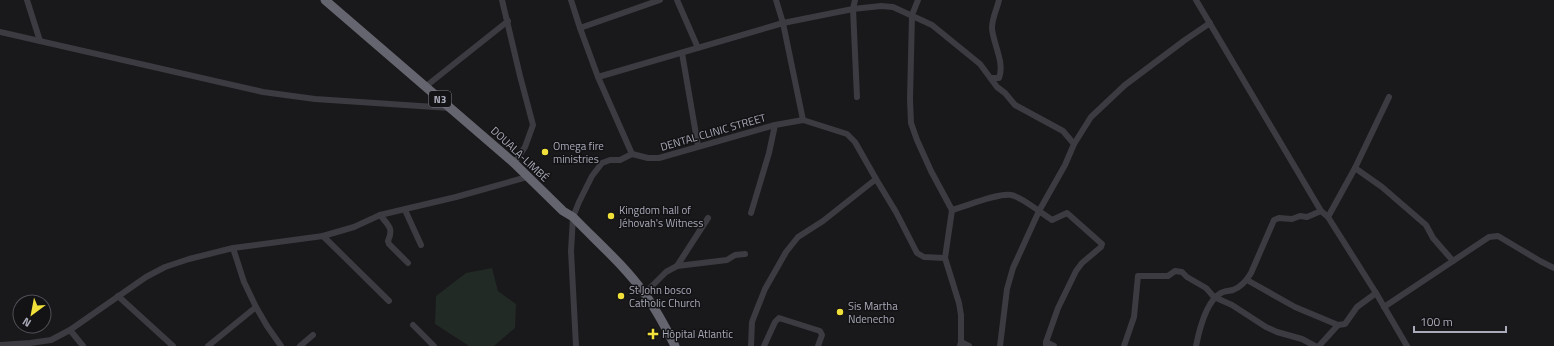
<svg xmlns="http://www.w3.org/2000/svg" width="1554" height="346" font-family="'Titillium Web',sans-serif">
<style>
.grass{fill:#222a25}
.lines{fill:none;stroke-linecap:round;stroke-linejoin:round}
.minor{stroke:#3b3b41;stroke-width:6}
.highway{stroke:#656570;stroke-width:9}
.poi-dot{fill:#f1e039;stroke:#131315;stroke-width:1.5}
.labels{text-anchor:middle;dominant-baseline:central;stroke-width:3;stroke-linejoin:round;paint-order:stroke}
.shield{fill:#131315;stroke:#7d7d88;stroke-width:1}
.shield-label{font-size:10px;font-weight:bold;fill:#aaabba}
.street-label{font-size:11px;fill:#aaabba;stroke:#131315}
.poi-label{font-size:11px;fill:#aaabba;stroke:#131315;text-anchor:start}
</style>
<rect width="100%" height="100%" fill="#19181a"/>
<path class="grass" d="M 492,268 L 498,291 L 516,304 L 515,328 L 494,346 L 469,346 L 435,324 L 436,296 L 466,273 Z"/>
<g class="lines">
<g class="minor">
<path d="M 27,0 L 40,41"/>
<path d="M 502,0 L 520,76 L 533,125 L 525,147 L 514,163"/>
<path d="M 571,0 L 580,28 L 598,77"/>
<path d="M 677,0 L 698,48"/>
<path d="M 776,0 L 783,23 L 853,9 L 857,97"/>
<path d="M 855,0 L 853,9 L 881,6 L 893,7 L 932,25 L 980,64 L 997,87 L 1005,93 L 1015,105 L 1063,131 L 1074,144 L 1065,165 L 1039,211 C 1030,205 1021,197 1011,195 C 997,193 967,206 952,210 L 945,258"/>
<path d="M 918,0 L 912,15 L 910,99 L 911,123 L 917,140 L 931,171 L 952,210"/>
<path d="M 1196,0 L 1321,211 L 1328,217 L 1376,293 L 1407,346"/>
<path d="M 580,28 L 660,0"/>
<path d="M 0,32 L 263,92 L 315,99 L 450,108"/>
<path d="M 682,53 L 698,146"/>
<path d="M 991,78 L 999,78 C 1005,62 993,44 992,28 C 992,18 997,9 999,0"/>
<path d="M 425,87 L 508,21"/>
<path d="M 1074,144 L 1091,117 L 1125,85 L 1185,40 L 1210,23"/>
<path d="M 632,154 L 598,77 L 783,23 L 803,120"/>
<path d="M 1355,168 L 1382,187 L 1426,225 L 1433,238 L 1453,261"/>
<path d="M 405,210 L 421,245"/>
<path d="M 751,213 L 769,153 L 775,125 L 803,120 L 847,134 L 855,142 L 876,179"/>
<path d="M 380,215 C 388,225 394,228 388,241 L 389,244 L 408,263"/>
<path d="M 1328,217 L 1355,168 L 1389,97"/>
<path d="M 323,236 L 389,301"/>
<path d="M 233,248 L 244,282 L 256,307"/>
<path d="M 677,266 L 727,260 L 735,255 L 745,254"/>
<path d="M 1247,280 L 1295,307 L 1338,325"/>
<path d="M 645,293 L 666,272 L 677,266 L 708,218"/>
<path d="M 118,296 L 173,346"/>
<path d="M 1384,307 L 1489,237 L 1498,236 L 1540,261 L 1554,268"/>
<path d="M 413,325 L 434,346"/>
<path d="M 70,330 L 83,346"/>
<path d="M 1046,342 L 1054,346"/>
<path d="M 0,345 L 30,343 L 51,340 L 70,330 L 146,277 L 165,267 L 189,259 L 233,248 L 323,236 L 354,227 L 380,215 L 456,197 L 527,177"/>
<path d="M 208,346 L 256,307 L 267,326 L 281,346"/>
<path d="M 300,346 L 313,335"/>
<path d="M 576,346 L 571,251 L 573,217 L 579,202 L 592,176 L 602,163 L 610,160 L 620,160 L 632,154 L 648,158 L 659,158 L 775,125"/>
<path d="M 751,346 L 752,322 L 757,309 L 765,289 L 786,252 L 798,237 L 823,221 L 876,179 L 896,212 L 917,253 L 924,257 L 945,258 L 959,303 L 961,315 L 961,342"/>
<path d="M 764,346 L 775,322 L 779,318 L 820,331 L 822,335 L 818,346"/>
<path d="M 960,346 L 961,342 L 969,346"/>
<path d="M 1000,346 L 1007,289 L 1013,268 L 1039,211 L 1052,220 L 1067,213 L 1102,244 L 1101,247 L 1082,263 L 1076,271 L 1058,308 L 1046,342 L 1046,346"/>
<path d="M 1124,346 L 1134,317 L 1138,276 L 1168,276 L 1175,271 L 1182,272 L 1187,277 L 1206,288 L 1214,297 L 1232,305 L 1266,327 L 1277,332 L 1302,339 L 1315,346"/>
<path d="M 1196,346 C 1199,331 1206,301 1221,293 C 1224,291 1229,291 1233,290 C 1241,287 1247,280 1251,273 L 1274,220 L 1279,218 L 1292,219 L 1300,216 L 1307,217 L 1321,211"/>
<path d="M 1319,346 L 1338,325 L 1345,324 L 1357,307 L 1376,293"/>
</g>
<path class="highway" d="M 325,0 L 514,163 L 563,211 L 573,217 C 597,242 624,265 644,293 C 656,309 666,328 675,346"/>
</g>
<g class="poi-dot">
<circle cx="545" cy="152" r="4"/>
<circle cx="611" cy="216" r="4"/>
<circle cx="621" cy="296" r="4"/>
<circle cx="840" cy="312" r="4"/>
<path d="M651 328h4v4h4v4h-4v4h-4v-4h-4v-4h4z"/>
</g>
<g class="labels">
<rect class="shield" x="429" y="91" width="22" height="16" rx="3"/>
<g class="shield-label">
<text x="440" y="99">N3</text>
</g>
<g class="street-label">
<text transform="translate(713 132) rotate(-16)">DENTAL CLINIC STREET</text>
<text transform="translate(520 154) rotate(43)">DOUALA-LIMBÉ</text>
</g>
<g class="poi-label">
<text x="553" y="146">Omega fire<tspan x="553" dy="13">ministries</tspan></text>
<text x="619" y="210">Kingdom hall of<tspan x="619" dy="13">Jéhovah's Witness</tspan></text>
<text x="629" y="290">St John bosco<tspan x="629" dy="13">Catholic Church</tspan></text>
<text x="848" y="306">Sis Martha<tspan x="848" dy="13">Ndenecho</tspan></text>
<text x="662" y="334">Hôpital Atlantic</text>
</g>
</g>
<g transform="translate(32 314) rotate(212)"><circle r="19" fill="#131315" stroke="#4f5057"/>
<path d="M0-3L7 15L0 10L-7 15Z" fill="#f1e039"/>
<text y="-6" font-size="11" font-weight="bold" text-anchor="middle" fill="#aaabba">N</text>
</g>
<path d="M1414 326v6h92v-6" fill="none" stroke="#aaabba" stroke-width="2"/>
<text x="1420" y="326" font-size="12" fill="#aaabba" stroke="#131315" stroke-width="3" paint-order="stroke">100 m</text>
</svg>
